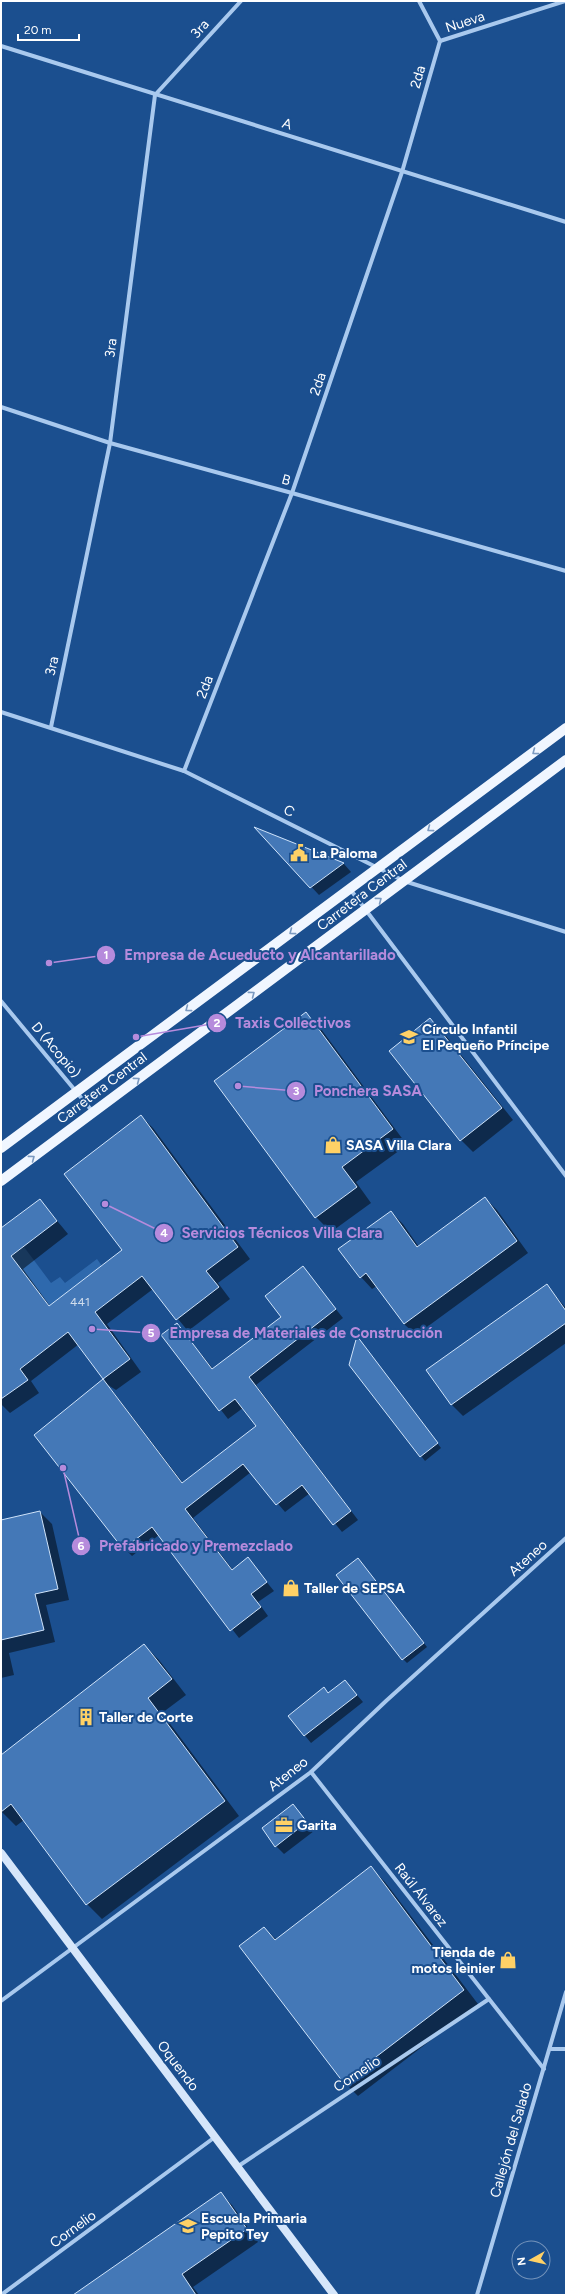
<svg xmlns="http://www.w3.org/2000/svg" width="567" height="2296" font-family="Figtree,sans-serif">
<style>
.green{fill:#2e69ad}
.shadow{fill:#0007}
.building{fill:#4478b7;stroke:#cfe3fa}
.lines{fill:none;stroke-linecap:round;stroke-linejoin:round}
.street{stroke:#a9c9ee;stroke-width:4}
.secondary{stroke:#d6e6fa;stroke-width:8}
.primary{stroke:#f0f6ff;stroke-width:10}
.oneway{stroke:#7b9ac1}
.labels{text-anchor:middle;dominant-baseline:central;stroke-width:4;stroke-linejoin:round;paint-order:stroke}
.number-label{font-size:12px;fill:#d0dded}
.street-label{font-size:14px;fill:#fff;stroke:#1b4f8f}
.poi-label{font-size:14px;font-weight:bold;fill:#fff;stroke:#1b4f8f;text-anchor:start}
.leader{fill:none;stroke:#b68bdc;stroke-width:1.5}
.callout-dot{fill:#b68bdc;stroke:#1b4f8f;stroke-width:1.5}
.mark-label{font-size:12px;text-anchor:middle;font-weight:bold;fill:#fff}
.callout-label{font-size:15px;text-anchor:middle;font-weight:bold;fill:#b68bdc;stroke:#1b4f8f;stroke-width:4;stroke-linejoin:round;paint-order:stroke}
</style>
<rect width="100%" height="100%" fill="#1b4f8f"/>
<path class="green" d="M 24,1247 L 51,1283 L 60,1277 L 65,1283 L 97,1259 L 102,1266 L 49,1306 L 11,1256 Z"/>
<g class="shadow">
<path d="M 258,830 L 344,864 L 351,872 L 319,895 Z"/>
<path d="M 306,1014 L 321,1029 L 407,1145 L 356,1182 L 371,1203 L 331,1232 L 316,1217 Z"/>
<path d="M 430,1019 L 442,1031 L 513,1120 L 473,1152 L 461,1140 Z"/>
<path d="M 141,1116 L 153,1128 L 250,1259 L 218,1283 L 230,1299 L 188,1331 L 153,1289 L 107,1324 L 141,1372 L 116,1390 L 108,1385 L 183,1483 L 258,1426 L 243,1408 L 228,1419 L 163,1335 L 177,1324 L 214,1370 L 282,1317 L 303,1268 L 343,1318 L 256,1385 L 358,1520 L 342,1532 L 310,1493 L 285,1512 L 251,1472 L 193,1518 L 233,1570 L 248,1559 L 274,1591 L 258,1602 L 268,1616 L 239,1638 L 159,1535 L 132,1556 L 124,1548 L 66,1409 L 105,1379 L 79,1344 L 31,1381 L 39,1393 L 10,1413 L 1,1404 L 1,1230 L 40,1200 L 68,1234 L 23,1269 L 50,1306 L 124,1250 Z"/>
<path d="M 485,1198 L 497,1210 L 528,1253 L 416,1335 L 404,1324 L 377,1286 L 372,1289 L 361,1277 L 391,1212 L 403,1224 L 419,1247 Z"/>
<path d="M 546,1285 L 566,1308 L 566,1343 L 463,1416 L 452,1405 Z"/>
<path d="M 360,1341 L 441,1448 L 425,1461 L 350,1365 Z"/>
<path d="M 40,1512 L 52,1524 L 69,1600 L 46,1605 L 55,1642 L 9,1653 L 14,1675 L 1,1678 L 1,1521 Z"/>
<path d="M 358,1559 L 427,1647 L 407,1663 L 403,1659 Z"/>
<path d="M 144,1645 L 159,1660 L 186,1695 L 162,1713 L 239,1816 L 102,1919 L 87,1904 L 24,1820 L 16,1826 L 1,1811 L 1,1756 Z"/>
<path d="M 345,1681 L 363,1702 L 311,1743 L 289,1716 L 328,1694 Z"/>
<path d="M 293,1805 L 314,1831 L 284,1854 L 276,1846 Z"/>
<path d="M 371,1868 L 385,1882 L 478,2004 L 358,2096 L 344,2082 L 241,1946 L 264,1928 L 277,1940 Z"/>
<path d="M 220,2193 L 232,2205 L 258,2242 L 193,2287 L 199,2295 L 74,2295 Z"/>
</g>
<g class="building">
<path d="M 254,827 L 344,863 L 310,888 Z"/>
<path d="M 306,1012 L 393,1129 L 342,1167 L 357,1187 L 315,1218 L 214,1081 Z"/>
<path d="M 430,1018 L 502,1108 L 460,1141 L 389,1051 Z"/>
<path d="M 141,1115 L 238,1247 L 206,1271 L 219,1287 L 176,1320 L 142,1276 L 95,1312 L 130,1359 L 103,1379 L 68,1332 L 20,1369 L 28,1380 L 1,1399 L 1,1228 L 40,1199 L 57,1221 L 11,1256 L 49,1306 L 122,1250 L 64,1174 Z"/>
<path d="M 485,1197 L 517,1241 L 404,1324 L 366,1273 L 360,1278 L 338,1249 L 391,1211 L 417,1247 Z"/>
<path d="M 303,1266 L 336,1309 L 249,1377 L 351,1511 L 333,1525 L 302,1485 L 276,1505 L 243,1464 L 185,1509 L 232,1570 L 248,1557 L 267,1582 L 251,1594 L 261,1607 L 230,1631 L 152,1527 L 123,1549 L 34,1435 L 103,1379 L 182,1483 L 256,1426 L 235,1399 L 219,1411 L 161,1335 L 177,1323 L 212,1369 L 281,1317 L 265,1296 Z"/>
<path d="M 547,1284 L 566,1311 L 566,1323 L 451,1405 L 426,1370 Z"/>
<path d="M 357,1336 L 438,1443 L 420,1457 L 349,1365 Z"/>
<path d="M 40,1511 L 58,1589 L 35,1594 L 44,1630 L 1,1640 L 1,1520 Z"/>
<path d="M 358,1558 L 424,1643 L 402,1660 L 336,1575 Z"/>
<path d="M 144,1644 L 172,1679 L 148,1698 L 225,1801 L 86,1905 L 11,1804 L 1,1812 L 1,1755 Z"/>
<path d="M 345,1680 L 357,1695 L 304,1736 L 288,1716 L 324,1687 L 328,1693 Z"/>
<path d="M 293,1804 L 307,1822 L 275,1847 L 262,1828 Z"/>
<path d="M 371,1866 L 464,1990 L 343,2082 L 239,1946 L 264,1927 L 275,1940 Z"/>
<path d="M 221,2192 L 247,2229 L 182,2274 L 196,2295 L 73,2295 Z"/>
</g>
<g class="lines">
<g class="street">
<path d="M 440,41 L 565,1"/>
<path d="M 1,46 L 566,222"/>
<path d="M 1,407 L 110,443 L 292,493 L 566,571"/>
<path d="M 1,712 L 184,771 L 404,881 L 566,932"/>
<path d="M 51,727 L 110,443 L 155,95 L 241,1"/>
<path d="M 184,771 L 292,493 L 402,172 L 440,41 L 419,1"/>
<path d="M 350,889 L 566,1176"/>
<path d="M 1,1001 L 93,1112"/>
<path d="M 311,1772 L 544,2069"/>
<path d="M 1,2001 L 311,1772 L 386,1701 L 566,1538"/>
<path d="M 550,2049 L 566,2049"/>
<path d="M 237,2167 L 489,1999"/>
<path d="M 1,2295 L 215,2137"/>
<path d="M 477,2295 L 566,1992"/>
</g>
<path class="secondary" d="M 1,1853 L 334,2295"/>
<g class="primary">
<path d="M 1,1148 L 566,728"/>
<path d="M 1,1181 L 566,760"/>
</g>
</g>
<defs><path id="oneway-chevron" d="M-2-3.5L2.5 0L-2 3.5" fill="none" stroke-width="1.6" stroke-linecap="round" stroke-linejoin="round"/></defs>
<g class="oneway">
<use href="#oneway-chevron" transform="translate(535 752) rotate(143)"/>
<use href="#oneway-chevron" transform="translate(430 829) rotate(143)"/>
<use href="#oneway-chevron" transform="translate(379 900) rotate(-37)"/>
<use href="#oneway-chevron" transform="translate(292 932) rotate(143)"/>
<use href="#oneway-chevron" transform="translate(252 994) rotate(-37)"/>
<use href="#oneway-chevron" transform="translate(188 1009) rotate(143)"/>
<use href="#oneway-chevron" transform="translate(137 1080) rotate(-37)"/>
<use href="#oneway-chevron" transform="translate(32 1158) rotate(-37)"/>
</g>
<defs>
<g id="civic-bare" transform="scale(1.38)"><path d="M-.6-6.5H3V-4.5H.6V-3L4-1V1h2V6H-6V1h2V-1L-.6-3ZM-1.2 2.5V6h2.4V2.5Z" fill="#ffd166" stroke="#1b4f8f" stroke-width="2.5" paint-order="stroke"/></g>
<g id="school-bare" transform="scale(1.38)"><path d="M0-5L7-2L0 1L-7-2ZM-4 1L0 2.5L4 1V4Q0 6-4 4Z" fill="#ffd166" stroke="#1b4f8f" stroke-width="2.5" paint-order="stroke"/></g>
<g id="shop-bare" transform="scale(1.38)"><path d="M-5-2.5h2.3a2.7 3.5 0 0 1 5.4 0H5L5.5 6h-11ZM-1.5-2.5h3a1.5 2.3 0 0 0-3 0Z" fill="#ffd166" stroke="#1b4f8f" stroke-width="2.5" paint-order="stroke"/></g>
<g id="building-bare" transform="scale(1.38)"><path d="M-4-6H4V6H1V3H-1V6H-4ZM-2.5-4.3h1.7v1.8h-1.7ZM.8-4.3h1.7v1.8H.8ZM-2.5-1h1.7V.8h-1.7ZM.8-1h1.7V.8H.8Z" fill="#ffd166" stroke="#1b4f8f" stroke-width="2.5" paint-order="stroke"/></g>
<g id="office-bare" transform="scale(1.38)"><path d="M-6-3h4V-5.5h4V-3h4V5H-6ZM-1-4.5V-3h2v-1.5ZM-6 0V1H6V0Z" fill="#ffd166" stroke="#1b4f8f" stroke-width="2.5" paint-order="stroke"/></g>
</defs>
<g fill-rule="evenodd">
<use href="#civic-bare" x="299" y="853"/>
<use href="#school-bare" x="409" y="1037"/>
<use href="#shop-bare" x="333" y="1145"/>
<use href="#shop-bare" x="291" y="1588"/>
<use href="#building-bare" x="86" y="1717"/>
<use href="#office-bare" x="284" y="1825"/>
<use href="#shop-bare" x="508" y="1960"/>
<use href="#school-bare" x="188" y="2226"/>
</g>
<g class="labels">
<g class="number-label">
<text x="80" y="1302">441</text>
</g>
<g class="street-label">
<text transform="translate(465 22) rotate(-18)">Nueva</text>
<text transform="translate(200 29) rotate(-48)">3ra</text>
<text transform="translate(418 77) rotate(-74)">2da</text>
<text transform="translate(287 124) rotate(17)">A</text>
<text transform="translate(111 348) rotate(-83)">3ra</text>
<text transform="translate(318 384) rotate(-71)">2da</text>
<text transform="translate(286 480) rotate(15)">B</text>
<text transform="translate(52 666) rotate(-78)">3ra</text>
<text transform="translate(205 687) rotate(-69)">2da</text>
<text transform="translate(289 811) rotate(27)">C</text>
<text transform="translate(362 895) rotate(-37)">Carretera Central</text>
<text transform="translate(56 1050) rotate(50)">D (Acopio)</text>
<text transform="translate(102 1088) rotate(-37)">Carretera Central</text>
<text transform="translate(528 1558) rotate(-42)">Ateneo</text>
<text transform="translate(288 1774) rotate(-38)">Ateneo</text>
<text transform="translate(421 1895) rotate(52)">Raúl Álvarez</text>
<text transform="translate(178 2066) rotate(53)">Oquendo</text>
<text transform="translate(357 2074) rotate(-34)">Cornelio</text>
<text transform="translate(511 2140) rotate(-74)">Callejón del Salado</text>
<text transform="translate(73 2229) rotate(-36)">Cornelio</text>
</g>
<g class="poi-label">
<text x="312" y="853">La Paloma</text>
<text x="422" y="1029">Círculo Infantil<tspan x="422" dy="16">El Pequeño Príncipe</tspan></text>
<text x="346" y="1145">SASA Villa Clara</text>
<text x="304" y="1588">Taller de SEPSA</text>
<text x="99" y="1717">Taller de Corte</text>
<text x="297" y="1825">Garita</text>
<text x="495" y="1952" text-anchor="end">Tienda de<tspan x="495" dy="16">motos leinier</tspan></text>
<text x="201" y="2218">Escuela Primaria<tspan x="201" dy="16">Pepito Tey</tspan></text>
</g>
</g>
<path class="leader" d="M49 963L106 955M136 1037L217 1023M238 1086L296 1091M105 1204L164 1233M92 1329L151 1333M63 1468L81 1546"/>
<g class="callout-dot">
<circle cx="49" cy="963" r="4"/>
<circle cx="136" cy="1037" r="4"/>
<circle cx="238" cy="1086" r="4"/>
<circle cx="105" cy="1204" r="4"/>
<circle cx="92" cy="1329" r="4"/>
<circle cx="63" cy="1468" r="4"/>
<circle cx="106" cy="955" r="10"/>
<circle cx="217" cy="1023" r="10"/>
<circle cx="296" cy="1091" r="10"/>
<circle cx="164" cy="1233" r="10"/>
<circle cx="151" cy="1333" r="10"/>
<circle cx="81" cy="1546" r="10"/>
</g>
<g class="mark-label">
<text x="106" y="959">1</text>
<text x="217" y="1027">2</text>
<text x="296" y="1095">3</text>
<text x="164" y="1237">4</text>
<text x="151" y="1337">5</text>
<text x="81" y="1550">6</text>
</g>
<g class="callout-label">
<text x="260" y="960">Empresa de Acueducto y Alcantarillado</text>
<text x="293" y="1028">Taxis Collectivos</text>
<text x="368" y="1096">Ponchera SASA</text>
<text x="282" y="1238">Servicios Técnicos Villa Clara</text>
<text x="306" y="1338">Empresa de Materiales de Construcción</text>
<text x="196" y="1551">Prefabricado y Premezclado</text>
</g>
<rect width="567" height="2296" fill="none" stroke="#ffffff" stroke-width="4"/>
<g transform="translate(531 2260) rotate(262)"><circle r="19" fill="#1b4f8f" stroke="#7695bc"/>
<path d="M0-3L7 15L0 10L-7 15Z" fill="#ffd166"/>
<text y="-6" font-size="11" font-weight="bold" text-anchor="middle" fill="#ffffff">N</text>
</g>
<path d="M18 34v6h61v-6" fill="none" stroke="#ffffff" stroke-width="2"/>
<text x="24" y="34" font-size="12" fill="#ffffff" stroke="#1b4f8f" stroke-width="3" paint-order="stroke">20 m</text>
</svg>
